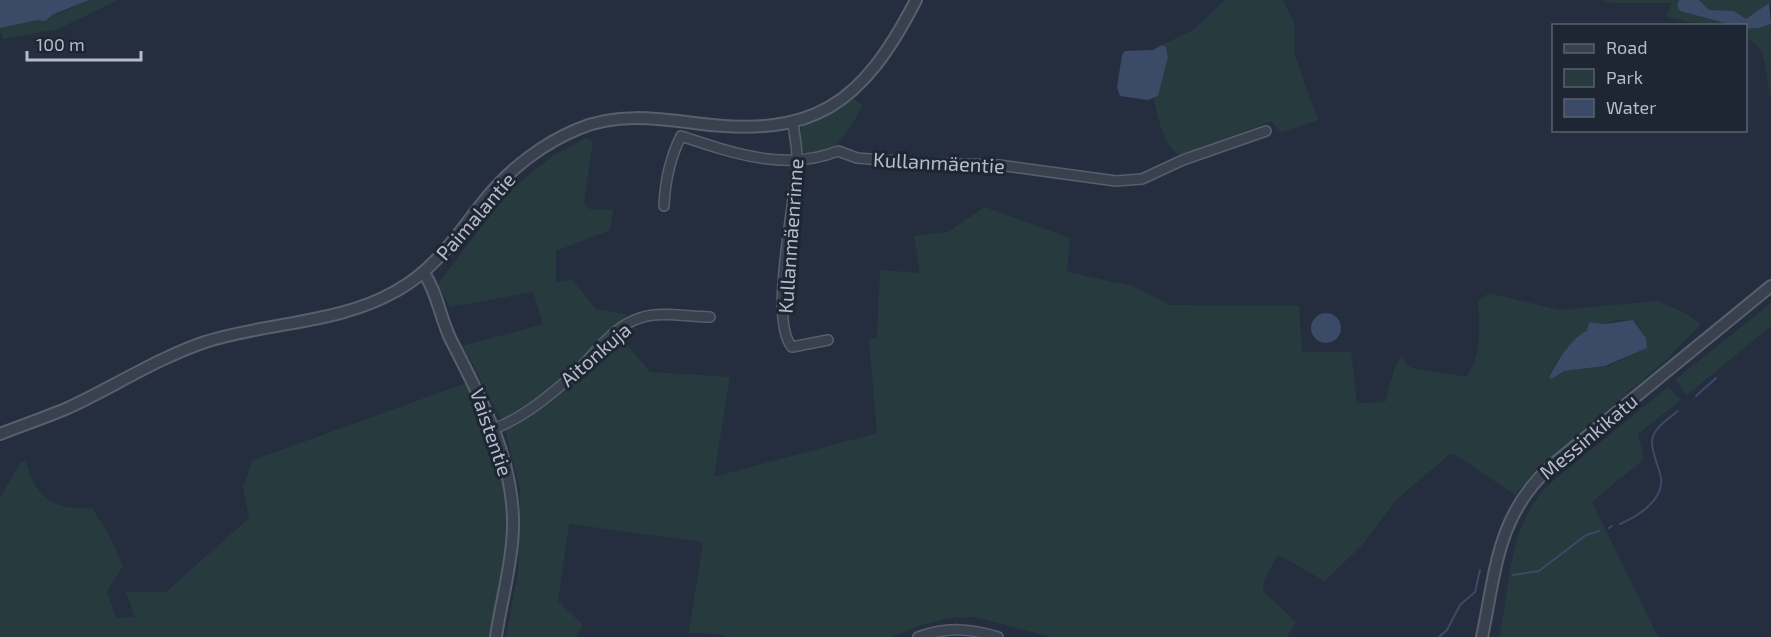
<svg xmlns="http://www.w3.org/2000/svg" width="1771" height="637" font-family="'Exo 2',sans-serif">
<style>
.green{fill:#273b3f;fill-rule:evenodd}
.water{fill:#3b4a67}
.lines{fill:none;stroke-linecap:round;stroke-linejoin:round}
.stream{stroke:#3b4a67;stroke-width:2}
.minor-casing{stroke:#575e6c;stroke-width:12}
.tertiary-casing{stroke:#575e6c;stroke-width:14}
.minor{stroke:#39404e;stroke-width:9}
.tertiary{stroke:#39404e;stroke-width:10}
.labels{text-anchor:middle;dominant-baseline:central;stroke-width:6;stroke-linejoin:round;paint-order:stroke}
.street-label{font-size:20px;fill:#b5bbc9;stroke:#1e2533}
</style>
<rect width="100%" height="100%" fill="#252e3e"/>
<g class="green">
<path d="M 89,0 L 118,0 L 58,29 L 3,39 L 0,28 L 60,13 Z"/>
<path d="M 1225,0 L 1283,0 L 1294,22 L 1295,56 L 1318,120 L 1281,132 L 1271,121 L 1181,156 C 1163,146 1158,118 1154,99 L 1158,96 L 1168,57 L 1166,47 L 1162,45 L 1193,30 Z"/>
<path d="M 1602,0 L 1679,0 L 1677,6 L 1680,11 L 1732,25 L 1699,25 L 1666,16 L 1672,3 L 1613,3 Z"/>
<path d="M 1699,0 L 1771,0 L 1771,4 L 1746,19 L 1734,11 L 1709,10 Z"/>
<path d="M 1771,24 L 1771,98 C 1764,77 1771,47 1746,39 L 1746,29 L 1759,28 Z"/>
<path d="M 852,97 L 862,106 C 848,132 841,148 811,156 C 799,150 796,136 803,125 C 817,111 833,118 852,97 Z"/>
<path d="M 585,138 L 593,141 L 584,203 L 589,209 L 613,210 L 610,230 L 556,251 L 556,282 L 572,280 L 596,309 L 626,314 L 623,340 L 650,372 L 730,377 L 714,477 L 877,433 L 869,339 L 877,338 L 880,270 L 920,273 L 914,236 L 948,232 L 985,207 L 1070,238 L 1067,272 L 1132,286 L 1170,305 L 1299,306 L 1302,352 L 1351,352 L 1357,403 L 1385,402 L 1395,367 L 1402,355 L 1406,364 L 1412,368 L 1466,377 C 1482,357 1480,326 1478,301 L 1489,293 L 1559,310 L 1658,301 L 1685,313 L 1701,324 L 1666,360 L 1533,473 L 1515,495 L 1455,454 L 1450,454 L 1396,500 L 1362,545 L 1325,581 L 1278,555 L 1264,580 L 1263,591 L 1296,622 L 1287,637 L 1052,637 L 974,617 L 949,618 L 918,626 L 892,637 L 729,637 L 718,634 L 689,633 L 703,542 L 569,524 L 558,601 L 583,625 L 575,637 L 506,637 L 518,573 L 520,490 L 504,425 L 463,346 L 543,324 L 533,292 L 450,307 L 438,284 L 508,192 L 551,157 ZM 1618,320 L 1636,321 L 1646,338 L 1647,348 L 1608,366 L 1564,371 L 1553,379 L 1549,376 L 1557,360 L 1566,353 L 1577,336 L 1588,331 L 1589,322 L 1605,324 Z"/>
<path d="M 1771,303 L 1771,326 L 1687,395 L 1675,380 Z"/>
<path d="M 469,382 C 481,413 497,445 504,477 C 514,531 501,584 492,637 L 0,637 L 0,498 L 20,463 L 26,461 C 35,498 55,511 92,508 L 110,537 L 123,566 L 107,592 L 116,618 L 135,617 L 126,592 L 166,592 L 249,518 L 243,487 L 253,460 Z"/>
<path d="M 1668,387 L 1681,400 L 1638,434 L 1644,459 L 1592,502 L 1658,637 L 1499,637 C 1512,581 1506,532 1547,486 Z"/>
</g>
<g class="water">
<path d="M 0,0 L 89,0 L 52,15 L 45,21 L 37,20 L 0,28 Z"/>
<path d="M 1679,0 L 1699,0 L 1709,10 L 1734,11 L 1746,19 L 1769,3 L 1771,24 L 1759,28 L 1746,29 L 1746,26 L 1732,25 L 1680,11 L 1677,6 Z"/>
<path d="M 1162,45 L 1166,47 L 1168,57 L 1158,96 L 1148,100 L 1120,96 L 1117,87 L 1122,55 L 1125,51 L 1153,50 Z"/>
<circle cx="1326" cy="328" r="15"/>
<path d="M 1633,320 L 1646,338 L 1647,348 L 1605,366 L 1564,371 L 1552,379 L 1549,378 C 1554,366 1573,335 1587,331 L 1589,322 L 1605,324 Z"/>
</g>
<g class="lines">
<g class="stream">
<path d="M 1696,396 L 1716,378"/>
<path d="M 1620,524 C 1636,517 1664,501 1661,478 C 1659,467 1652,454 1652,442 C 1652,429 1669,418 1678,411"/>
<path d="M 1609,528 L 1612,526"/>
<path d="M 1513,575 L 1539,571 L 1586,535 L 1599,531"/>
<path d="M 1439,637 L 1447,630 L 1460,605 L 1475,592 L 1480,570"/>
</g>
<g class="minor-casing">
<g id="minor">
<path d="M 793,121 C 794,135 798,150 797,163 C 796,201 768,320 792,347 L 828,340"/>
<path d="M 664,206 C 665,182 670,158 681,136 C 732,153 786,172 838,151 L 857,158 L 921,163 L 999,165 L 1116,181 L 1142,179 L 1183,160 L 1266,131"/>
<path d="M 493,429 C 524,418 556,391 580,368 C 598,350 614,326 640,318 C 661,311 688,317 710,317"/>
<path d="M 918,637 C 946,627 970,628 998,637"/>
</g>
</g>
<g class="tertiary-casing">
<g id="tertiary">
<path d="M 424,273 C 438,294 440,318 451,340 C 481,399 515,460 513,529 C 512,566 501,601 496,637"/>
<path d="M 0,434 C 23,425 47,417 70,407 C 115,386 158,358 205,342 C 267,322 339,324 396,291 C 438,268 459,231 488,196 C 511,168 544,143 578,129 C 615,113 655,118 694,123 C 814,139 862,105 916,0"/>
<path d="M 1482,637 C 1496,570 1497,515 1551,466 L 1771,286"/>
</g>
</g>
<use href="#minor" class="minor"/>
<use href="#tertiary" class="tertiary"/>
</g>
<g class="labels">
<g class="street-label">
<text transform="translate(939 162) rotate(3)">Kullanmäentie</text>
<text transform="translate(475 216) rotate(-49)">Paimalantie</text>
<text transform="translate(790 236) rotate(-86)">Kullanmäenrinne</text>
<text transform="translate(595 354) rotate(-41)">Aitonkuja</text>
<text transform="translate(492 432) rotate(71)">Vaistentie</text>
<text transform="translate(1588 436) rotate(-40)">Messinkikatu</text>
</g>
</g>
<rect x="1552" y="24" width="195" height="108" fill="#1e2533" stroke="#5a616f" stroke-width="1.5"/>
<rect x="1564" y="44" width="30" height="9" fill="#39404e" stroke="#5a616f" stroke-width="1.5"/>
<text x="1606" y="54" font-size="18" fill="#b5bbc9">Road</text>
<rect x="1564" y="69" width="30" height="18" fill="#273b3f" stroke="#5a616f" stroke-width="1.5"/>
<text x="1606" y="84" font-size="18" fill="#b5bbc9">Park</text>
<rect x="1564" y="99" width="30" height="18" fill="#3b4a67" stroke="#5a616f" stroke-width="1.5"/>
<text x="1606" y="114" font-size="18" fill="#b5bbc9">Water</text>
<path d="M27 51v9h114v-9" fill="none" stroke="#b5bbc9" stroke-width="3"/>
<text x="36" y="51" font-size="18" fill="#b5bbc9" stroke="#1e2533" stroke-width="4.5" paint-order="stroke">100 m</text>
</svg>
